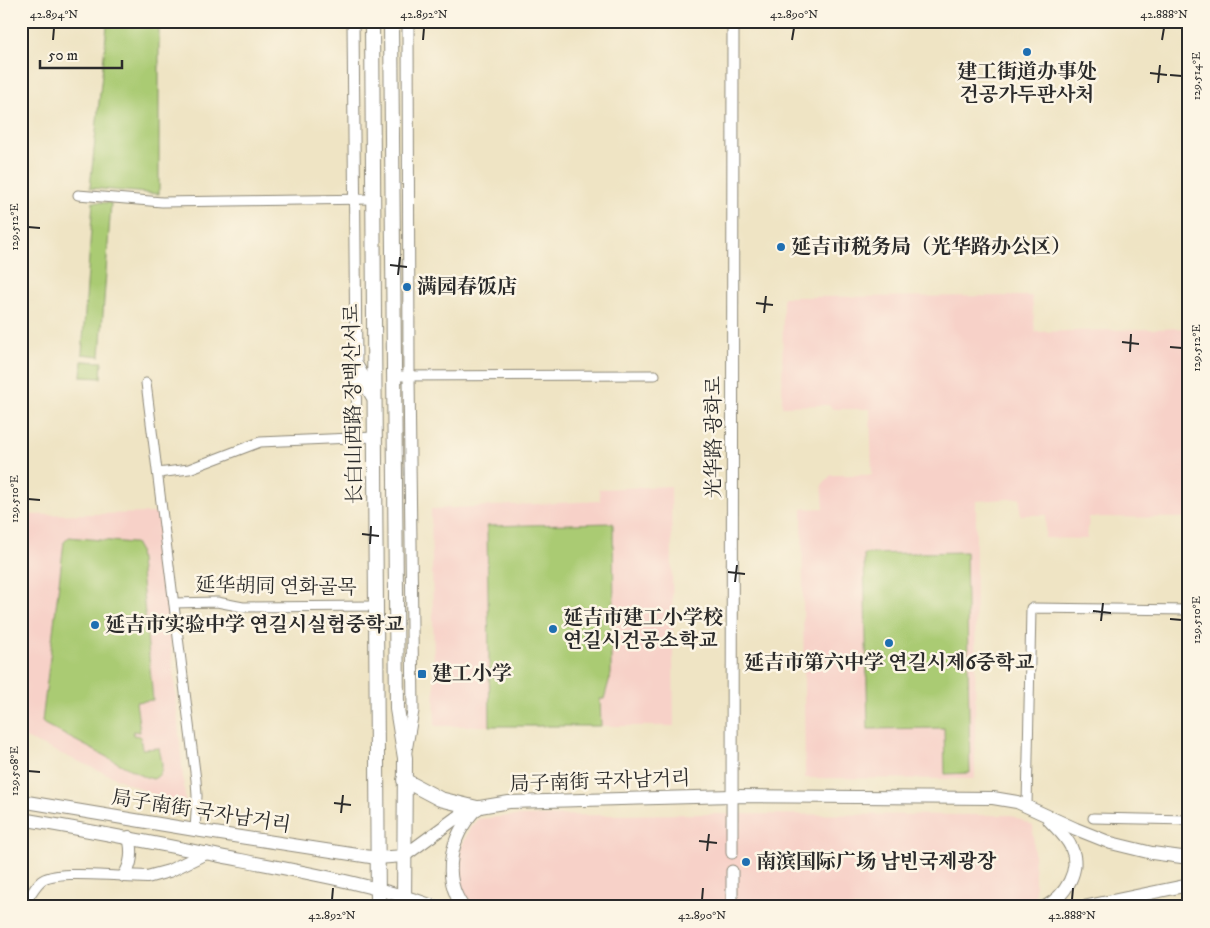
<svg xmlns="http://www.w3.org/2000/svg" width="1210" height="928" font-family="'IM FELL DW Pica','Noto Serif SC','Noto Serif KR',serif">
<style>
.built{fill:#f7d1c8}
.green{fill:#aacb73;stroke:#6a7b4f}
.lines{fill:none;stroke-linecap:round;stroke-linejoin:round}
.minor-casing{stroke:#8d8878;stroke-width:11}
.tertiary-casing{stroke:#8d8878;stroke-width:13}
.secondary-casing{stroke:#8d8878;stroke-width:14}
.primary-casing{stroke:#8d8878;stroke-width:16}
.minor{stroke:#fff;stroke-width:9}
.tertiary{stroke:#fff;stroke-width:11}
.secondary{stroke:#fff;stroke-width:12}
.primary{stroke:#fff;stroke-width:14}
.ticks{fill:none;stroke:#2b2b2b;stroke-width:2}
.poi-dot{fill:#1f6fb2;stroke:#fcf5e5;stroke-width:2}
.labels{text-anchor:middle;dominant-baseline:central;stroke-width:5;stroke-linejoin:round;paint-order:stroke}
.poi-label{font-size:20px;font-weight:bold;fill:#2b2b2b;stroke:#fcf5e5;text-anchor:start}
.street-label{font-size:20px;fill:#2b2b2b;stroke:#fcf5e5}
.neatline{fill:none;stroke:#2b2b2b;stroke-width:2}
.ticks-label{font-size:12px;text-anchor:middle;fill:#2b2b2b}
</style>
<rect width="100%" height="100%" fill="#fcf5e5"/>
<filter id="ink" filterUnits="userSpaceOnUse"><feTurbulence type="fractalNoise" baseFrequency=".02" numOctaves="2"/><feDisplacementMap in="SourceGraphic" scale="10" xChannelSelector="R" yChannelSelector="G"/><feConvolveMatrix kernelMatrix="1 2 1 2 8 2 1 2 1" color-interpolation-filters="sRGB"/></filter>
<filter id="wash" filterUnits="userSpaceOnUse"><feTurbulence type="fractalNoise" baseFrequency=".0096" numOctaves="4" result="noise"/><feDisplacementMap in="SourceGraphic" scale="20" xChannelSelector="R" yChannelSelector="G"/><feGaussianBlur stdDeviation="1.12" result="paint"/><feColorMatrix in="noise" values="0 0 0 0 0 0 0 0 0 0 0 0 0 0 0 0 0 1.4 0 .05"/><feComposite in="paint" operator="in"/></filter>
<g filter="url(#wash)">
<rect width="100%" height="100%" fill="#efe4c4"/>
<g class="built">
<path d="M 1032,296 L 1035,332 L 1189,328 L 1189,518 L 1089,517 L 1087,539 L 1045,538 L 1046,515 L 1020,515 L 1020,498 L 976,501 L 975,779 L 805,778 L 802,509 L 824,508 L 822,485 L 831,475 L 872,475 L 870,409 L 833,409 L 829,405 L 782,406 L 783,297 Z"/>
<path d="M 671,486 L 674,726 L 435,726 L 431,509 L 600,501 L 599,489 Z"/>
<path d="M 159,513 L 186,809 L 21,736 L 21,515 Z"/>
<path d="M 699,814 L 1011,815 L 1033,826 L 1036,905 L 960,907 L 473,907 L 464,894 L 459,882 L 457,867 L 458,854 L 471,826 L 478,819 L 509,816 Z"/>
</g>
<g class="green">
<path d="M 107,26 L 159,27 L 159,194 L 90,188 Z"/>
<path d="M 93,202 L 111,203 L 100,356 L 82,354 Z"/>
<path d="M 82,361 L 102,362 L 101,378 L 81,377 Z"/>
<path d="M 613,523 L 614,617 L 611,617 L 611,674 L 604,699 L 600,699 L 601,726 L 490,726 L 487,526 Z"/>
<path d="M 69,537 L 132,543 L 135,543 L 139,550 L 153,700 L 136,702 L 140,732 L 133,731 L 133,735 L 140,736 L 142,749 L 159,748 C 161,760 167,773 153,779 L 143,776 L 44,724 L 42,722 L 64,542 Z"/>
<path d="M 966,552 L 970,773 L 945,774 L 944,728 L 868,729 L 864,554 Z"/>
</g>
</g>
<g filter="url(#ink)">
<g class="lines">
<g class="minor-casing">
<g id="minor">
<path d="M 78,195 L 162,202 L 373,199"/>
<path d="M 356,368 L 357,438"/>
<path d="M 394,376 L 655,375"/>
<path d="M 146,383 L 196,780 L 197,796 L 195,830"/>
<path d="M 158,473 L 189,469 L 260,442 L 374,437"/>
<path d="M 174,603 L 217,602 L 243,607 L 376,606"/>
<path d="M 1027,806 L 1031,608 L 1189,610"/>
<path d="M 1093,818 L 1189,820"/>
<path d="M 23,907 C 28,899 34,887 41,881 C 54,870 106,876 124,876"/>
</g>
</g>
<g class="tertiary-casing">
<g id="tertiary">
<path d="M 353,21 L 356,366"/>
<path d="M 406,751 L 413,711 L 409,376 L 408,21"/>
<path d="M 732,853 L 733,21"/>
<path d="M 732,907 L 732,871"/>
</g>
</g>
<g class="secondary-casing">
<g id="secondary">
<path d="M 21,801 L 195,830 L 377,858 L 404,856 L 464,812 L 474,808 L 509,802 L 732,796 L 993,798 L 1017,802 L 1076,829 L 1111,843 L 1152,853 L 1189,858"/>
<path d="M 21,819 C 95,831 168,846 241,860 C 307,873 372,884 436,907"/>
<path d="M 129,837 C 133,852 132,864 124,876 L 147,877 L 169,871 L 206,853"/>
<path d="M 463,907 C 441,876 451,836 475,810"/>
<path d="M 1045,907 C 1065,896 1082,870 1071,847 C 1066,836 1057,829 1049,820"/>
<path d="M 1083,907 L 1189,885"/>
</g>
</g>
<g class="primary-casing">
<g id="primary">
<path d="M 372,21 L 378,907"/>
<path d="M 391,21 L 397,709 L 405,758 L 404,907"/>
<path d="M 356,366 L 373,396"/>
<path d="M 404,780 L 440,799 L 477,808"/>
</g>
</g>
<use href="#minor" class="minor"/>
<use href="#tertiary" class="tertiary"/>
<use href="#secondary" class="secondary"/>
<use href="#primary" class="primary"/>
</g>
</g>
<path class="ticks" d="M 53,40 L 54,28M 423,40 L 424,28M 792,40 L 794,28M 1162,40 L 1164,28M 1150,73 L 1167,75M 1170,75 L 1182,76M 1158,83 L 1160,65M 28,227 L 40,228M 390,265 L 407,267M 398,275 L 400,257M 756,303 L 773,305M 764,313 L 766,296M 1122,342 L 1139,344M 1170,347 L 1182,348M 1130,352 L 1131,334M 28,499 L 40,500M 362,534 L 379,536M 370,544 L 371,526M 728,572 L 745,574M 735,582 L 737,565M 1093,611 L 1111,613M 1170,619 L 1182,620M 1101,621 L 1103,603M 28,771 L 40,772M 334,803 L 351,805M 341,813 L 343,795M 699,841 L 717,843M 707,851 L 709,834M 332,900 L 333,888M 702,900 L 703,888M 1072,900 L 1073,888"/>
<g class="poi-dot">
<circle cx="1027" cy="52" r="5"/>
<circle cx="781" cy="247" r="5"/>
<circle cx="407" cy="287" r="5"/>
<circle cx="95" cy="625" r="5"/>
<circle cx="553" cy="629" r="5"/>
<circle cx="889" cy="643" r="5"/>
<rect x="417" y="669" width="10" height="10" rx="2.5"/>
<circle cx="746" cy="862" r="5"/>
</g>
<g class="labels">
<g class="poi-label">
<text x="1027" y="72" text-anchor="middle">建工街道办事处<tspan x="1027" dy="23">건공가두판사처</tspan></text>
<text x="791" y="247">延吉市税务局（光华路办公区）</text>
<text x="417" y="287">满园春饭店</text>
<text x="563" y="618">延吉市建工小学校<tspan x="563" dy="23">연길시건공소학교</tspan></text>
<text x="105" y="625">延吉市实验中学 연길시실험중학교</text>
<text x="889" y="663" text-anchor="middle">延吉市第六中学 연길시제6중학교</text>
<text x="432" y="674">建工小学</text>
<text x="756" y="862">南滨国际广场 남빈국제광장</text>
</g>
<g class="street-label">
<text transform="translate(354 404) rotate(-91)">长白山西路 장백산서로</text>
<text transform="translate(714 437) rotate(-90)">光华路 광화로</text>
<text transform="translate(276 587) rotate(1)">延华胡同 연화골목</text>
<text transform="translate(600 782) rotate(-2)">局子南街 국자남거리</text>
<text transform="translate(201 812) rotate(9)">局子南街 국자남거리</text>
</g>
</g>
<rect width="1210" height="928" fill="none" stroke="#fcf5e5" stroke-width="55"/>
<path d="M40 60v8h82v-8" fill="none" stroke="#2b2b2b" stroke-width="2.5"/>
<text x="48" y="60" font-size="15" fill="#2b2b2b" stroke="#fcf5e5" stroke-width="4" paint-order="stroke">50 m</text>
<rect x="28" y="28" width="1154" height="872" class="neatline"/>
<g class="ticks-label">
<text x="54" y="18">42.894°N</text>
<text x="424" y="18">42.892°N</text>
<text x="794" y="18">42.890°N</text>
<text x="1164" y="18">42.888°N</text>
<text transform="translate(1196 76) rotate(-90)" y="4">129.514°E</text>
<text transform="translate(14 227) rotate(-90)" y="4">129.512°E</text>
<text transform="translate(1196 348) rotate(-90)" y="4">129.512°E</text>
<text transform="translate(14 499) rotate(-90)" y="4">129.510°E</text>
<text transform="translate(1196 620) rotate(-90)" y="4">129.510°E</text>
<text transform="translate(14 771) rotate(-90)" y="4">129.508°E</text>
<text x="332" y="919">42.892°N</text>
<text x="702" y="919">42.890°N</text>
<text x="1072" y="919">42.888°N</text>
</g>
</svg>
